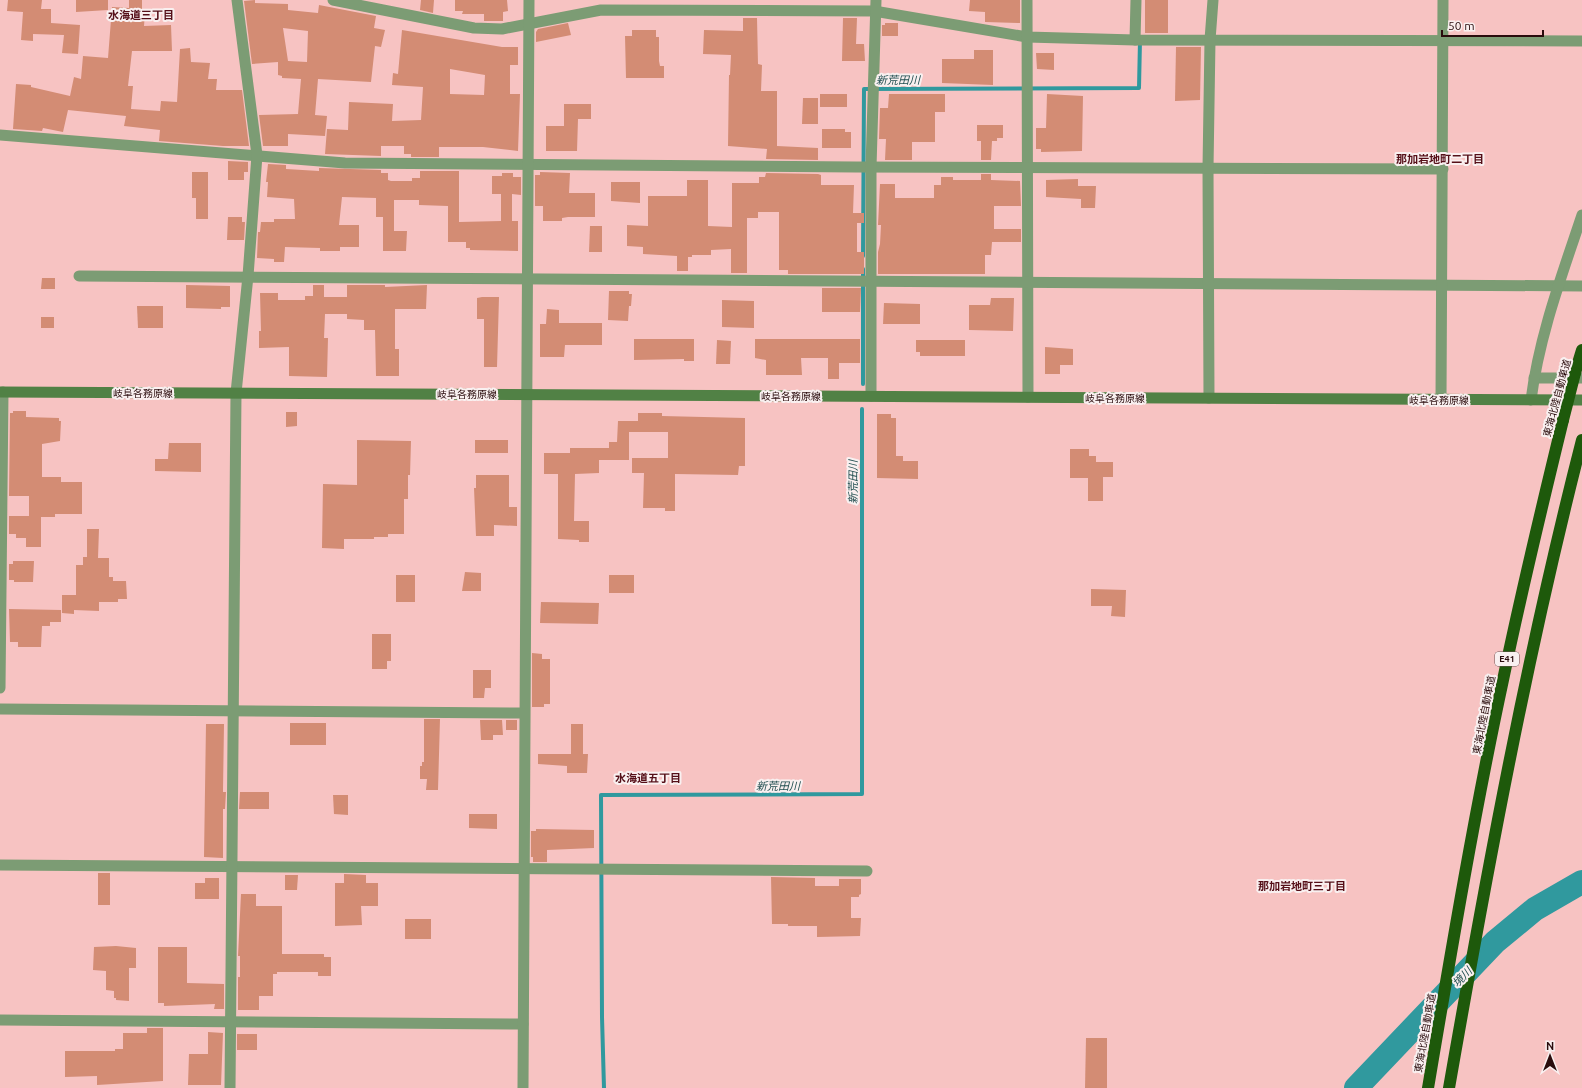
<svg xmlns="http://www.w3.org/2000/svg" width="1582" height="1088" font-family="Ubuntu,'Noto Sans JP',sans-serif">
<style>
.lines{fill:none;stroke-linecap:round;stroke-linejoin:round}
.stream{stroke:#30999e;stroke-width:4}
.river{stroke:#30999e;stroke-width:24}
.building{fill:#d38c74;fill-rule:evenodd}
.minor{stroke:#7c9c74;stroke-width:11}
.secondary{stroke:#518145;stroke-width:11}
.motorway{stroke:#1e590b;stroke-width:12}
.motorway-bridge{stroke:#1e590b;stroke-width:12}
.labels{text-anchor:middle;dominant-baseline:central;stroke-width:4;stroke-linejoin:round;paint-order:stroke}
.shield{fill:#f9f0f0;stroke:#685051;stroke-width:1}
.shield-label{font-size:9px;font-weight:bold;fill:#2a0c0d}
.street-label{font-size:10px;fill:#2a0c0d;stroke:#f9f0f0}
.neighbourhood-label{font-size:11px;font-weight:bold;fill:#550f18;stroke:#f9f0f0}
.water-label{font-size:11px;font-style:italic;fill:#214e50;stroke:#f9f0f0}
</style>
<rect width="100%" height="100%" fill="#f7c3c2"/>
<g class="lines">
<g class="stream">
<path d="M 863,256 L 864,89 L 1139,88 L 1140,40"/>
<path d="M 863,384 L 863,269"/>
<path d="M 604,1088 L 602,1017 L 601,795 L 862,794 L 862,409"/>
</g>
<path class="river" d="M 1356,1088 L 1495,942 L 1535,909 L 1582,882"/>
</g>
<g class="building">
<path d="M 8,0 L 42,0 L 41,9 L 51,9 L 51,23 L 80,25 L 78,54 L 62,53 L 64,35 L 33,34 L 33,41 L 21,40 L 23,12 L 7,11 Z"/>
<path d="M 76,0 L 108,0 L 108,10 L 76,12 Z"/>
<path d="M 129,0 L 142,0 L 142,12 L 145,12 L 144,26 L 171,25 L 172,51 L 132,51 L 128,86 L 133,86 L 131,109 L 160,111 L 161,101 L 177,102 L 180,49 L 190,48 L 191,62 L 210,63 L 208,79 L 217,79 L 216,90 L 242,90 L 249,146 L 223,146 L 159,141 L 160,130 L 124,126 L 126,116 L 68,110 L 63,132 L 43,128 L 42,131 L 13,129 L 16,84 L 31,85 L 31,87 L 70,96 L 74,77 L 81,79 L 83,56 L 108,58 L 112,7 L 129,8 Z"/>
<path d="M 255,0 L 255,3 L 288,4 L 288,10 L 318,13 L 319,5 L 376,16 L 374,28 L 385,30 L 381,47 L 375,46 L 371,82 L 318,79 L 315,115 L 327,116 L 325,136 L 288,134 L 288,146 L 263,146 L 259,115 L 298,114 L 301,79 L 282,78 L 282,76 L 278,75 L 278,62 L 252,64 L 244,1 ZM 283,28 L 308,31 L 307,62 L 288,61 Z"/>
<path d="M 421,0 L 434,0 L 433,13 L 420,10 Z"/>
<path d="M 455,0 L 507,0 L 508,11 L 503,12 L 503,21 L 484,21 L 484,14 L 462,14 L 463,11 L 455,11 Z"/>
<path d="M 970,0 L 1020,0 L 1020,23 L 985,22 L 985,12 L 969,11 Z"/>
<rect x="1145" y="0" width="23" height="33"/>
<path d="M 743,18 L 757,18 L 758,64 L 762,65 L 761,91 L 777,91 L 777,146 L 818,148 L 818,160 L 766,159 L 767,149 L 728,146 L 729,75 L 730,75 L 731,55 L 703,54 L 704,30 L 743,31 Z"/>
<path d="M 843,18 L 857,18 L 856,44 L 864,44 L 865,61 L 842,61 Z"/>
<path d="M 568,23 L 571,35 L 536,42 L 536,32 L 538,29 Z"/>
<path d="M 885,23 L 898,23 L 898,36 L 882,36 L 882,25 L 885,25 Z"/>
<path d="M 402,30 L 502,47 L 518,47 L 518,65 L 510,65 L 510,94 L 520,94 L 518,151 L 483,147 L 439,147 L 439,157 L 411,157 L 411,154 L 404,154 L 404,146 L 381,146 L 381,156 L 325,154 L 327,129 L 348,130 L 349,102 L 393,104 L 392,121 L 421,120 L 423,87 L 392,85 L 393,73 L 398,74 ZM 450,69 L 485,75 L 484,95 L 450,94 Z"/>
<path d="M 632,30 L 656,30 L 656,37 L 659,37 L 659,61 L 660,66 L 664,66 L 664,78 L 626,78 L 625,36 L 632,36 Z"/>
<path d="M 1176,47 L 1201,47 L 1200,100 L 1175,101 Z"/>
<path d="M 974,50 L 993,50 L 993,85 L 942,83 L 942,59 L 974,59 Z"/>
<path d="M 1036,53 L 1054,53 L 1054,70 L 1037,69 Z"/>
<rect x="820" y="94" width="27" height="13"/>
<path d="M 889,94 L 945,94 L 945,112 L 935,112 L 935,142 L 912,142 L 912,160 L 885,160 L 886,139 L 879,139 L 880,108 L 888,108 Z"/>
<path d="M 1047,94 L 1083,96 L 1082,151 L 1041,152 L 1041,149 L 1036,149 L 1036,128 L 1046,128 Z"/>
<path d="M 803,98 L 818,98 L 818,124 L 802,124 Z"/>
<path d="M 564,104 L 591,104 L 591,119 L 578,119 L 577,151 L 546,151 L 546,126 L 564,126 Z"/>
<path d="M 977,125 L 1003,125 L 1003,138 L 997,138 L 997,141 L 992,141 L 991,160 L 981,160 L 981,141 L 977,141 Z"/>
<path d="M 822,129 L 845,129 L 845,132 L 851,132 L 851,148 L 822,148 Z"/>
<path d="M 228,161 L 248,162 L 248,172 L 244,172 L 244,180 L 228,180 Z"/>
<path d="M 268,164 L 286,165 L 286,169 L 319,171 L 319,168 L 381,170 L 381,173 L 388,173 L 388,180 L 391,181 L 412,181 L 412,178 L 420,178 L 420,171 L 459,171 L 459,222 L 501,221 L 501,194 L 492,194 L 492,176 L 502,176 L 502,173 L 513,173 L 513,177 L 521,177 L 521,195 L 512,194 L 512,221 L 518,221 L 518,251 L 470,250 L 470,248 L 466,248 L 466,242 L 448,242 L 448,206 L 419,205 L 419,200 L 394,200 L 394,231 L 407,231 L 406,251 L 383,251 L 383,217 L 376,217 L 376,198 L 342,197 L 339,225 L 359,225 L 359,247 L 340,247 L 340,251 L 320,251 L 320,248 L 285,247 L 284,262 L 274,262 L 274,259 L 257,258 L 258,232 L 260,232 L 261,222 L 274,222 L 274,219 L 295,219 L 294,199 L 267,197 L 268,182 L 266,182 Z"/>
<path d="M 192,172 L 208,172 L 208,219 L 196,219 L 196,198 L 192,198 Z"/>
<path d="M 540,172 L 570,173 L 569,193 L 595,193 L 595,217 L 568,217 L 562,218 L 562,221 L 543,221 L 543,206 L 535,206 L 535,175 L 540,175 Z"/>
<path d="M 766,173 L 818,174 L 821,175 L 821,185 L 854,185 L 853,213 L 864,213 L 864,223 L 857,223 L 857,252 L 864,252 L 864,274 L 788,274 L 788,270 L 779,270 L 779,212 L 758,212 L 758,218 L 747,218 L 747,273 L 731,273 L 731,249 L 711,250 L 711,255 L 692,255 L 692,257 L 688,257 L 688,271 L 677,271 L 677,256 L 643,254 L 643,247 L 627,246 L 627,225 L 648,226 L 648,196 L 687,196 L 687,180 L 708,180 L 708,226 L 732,227 L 732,183 L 759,183 L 759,177 L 765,177 Z"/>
<path d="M 981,174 L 991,174 L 991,180 L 1020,181 L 1021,206 L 994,206 L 994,229 L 1021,229 L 1021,242 L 992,242 L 991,255 L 985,255 L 985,274 L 878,274 L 878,252 L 880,244 L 881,225 L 878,225 L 880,184 L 895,184 L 895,198 L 934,198 L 934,185 L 941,185 L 941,177 L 953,177 L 953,180 L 981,180 Z"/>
<path d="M 1078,179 L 1078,186 L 1096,186 L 1095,208 L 1081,208 L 1081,199 L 1046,197 L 1046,180 Z"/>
<path d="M 611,182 L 640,182 L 640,203 L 611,201 Z"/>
<path d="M 228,217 L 242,217 L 242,222 L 245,222 L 244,240 L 227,240 Z"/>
<path d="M 590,226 L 602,226 L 602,252 L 589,252 Z"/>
<path d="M 42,278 L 55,278 L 55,289 L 41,289 Z"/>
<path d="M 186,285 L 230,286 L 230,307 L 221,307 L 221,309 L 186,308 Z"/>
<path d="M 313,285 L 324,285 L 324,297 L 347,297 L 347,285 L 385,285 L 385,287 L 427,285 L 426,309 L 395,309 L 395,349 L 399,349 L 399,376 L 376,376 L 375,330 L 364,330 L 364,320 L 347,319 L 347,314 L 325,314 L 324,338 L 328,338 L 327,377 L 289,376 L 289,347 L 259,348 L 259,331 L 261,331 L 260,293 L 278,293 L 278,300 L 305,300 L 305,296 L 313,296 Z"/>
<path d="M 822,288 L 861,288 L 860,312 L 822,312 Z"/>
<path d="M 609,291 L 629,291 L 629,294 L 632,294 L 631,306 L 629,306 L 628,321 L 608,320 Z"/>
<path d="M 482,297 L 499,297 L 497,367 L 484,367 L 484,319 L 477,319 L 477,298 Z"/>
<path d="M 991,298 L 1014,298 L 1013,331 L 969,330 L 969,305 L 990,305 Z"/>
<path d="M 722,300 L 754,301 L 754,328 L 722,327 Z"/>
<path d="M 884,303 L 920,304 L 920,324 L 883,324 Z"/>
<path d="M 137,306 L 163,306 L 163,328 L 138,328 Z"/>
<path d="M 547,309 L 559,310 L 559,323 L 602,323 L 602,345 L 565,345 L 564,357 L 540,357 L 540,324 L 546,324 Z"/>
<rect x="41" y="317" width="13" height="11"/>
<path d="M 634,339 L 694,339 L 694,361 L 684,361 L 684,359 L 634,360 Z"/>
<path d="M 755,339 L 860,339 L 860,363 L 839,363 L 839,379 L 828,379 L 828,358 L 801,358 L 802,375 L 766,375 L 766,360 L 755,358 Z"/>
<path d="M 717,340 L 731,341 L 730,364 L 716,364 Z"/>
<path d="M 916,340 L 965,340 L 965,356 L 920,356 L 920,352 L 916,352 Z"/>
<path d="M 1045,347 L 1073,349 L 1073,365 L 1060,365 L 1060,374 L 1045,374 Z"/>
<path d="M 13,411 L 26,411 L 26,417 L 59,418 L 59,421 L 61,421 L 60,441 L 42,444 L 42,477 L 61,477 L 61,482 L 82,482 L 82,514 L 55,514 L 55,517 L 41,517 L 41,547 L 26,547 L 26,538 L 16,538 L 16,534 L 9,534 L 9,516 L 29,516 L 29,496 L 9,496 L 10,413 L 13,413 Z"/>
<path d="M 286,412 L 297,412 L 297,426 L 286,427 Z"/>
<path d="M 638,413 L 662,413 L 662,416 L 745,418 L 745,466 L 739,466 L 738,475 L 675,474 L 675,511 L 665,511 L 665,508 L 643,508 L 644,473 L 632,473 L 632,458 L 668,458 L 668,432 L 629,432 L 629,460 L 599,460 L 599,473 L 575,474 L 574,521 L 589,521 L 589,542 L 579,542 L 579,540 L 558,539 L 558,474 L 544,474 L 544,453 L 570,453 L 570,448 L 609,448 L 609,442 L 617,442 L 618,421 L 638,421 Z"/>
<path d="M 877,414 L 891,414 L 891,418 L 896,418 L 896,456 L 903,456 L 903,461 L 918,461 L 918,479 L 877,478 Z"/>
<path d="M 357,440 L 411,441 L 410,475 L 408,475 L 408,499 L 404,499 L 404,534 L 388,534 L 388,537 L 374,537 L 374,539 L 344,539 L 344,549 L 322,548 L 323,484 L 357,485 Z"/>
<rect x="475" y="440" width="33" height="13"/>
<path d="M 169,443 L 201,443 L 201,472 L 155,471 L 155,459 L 168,459 Z"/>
<path d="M 1070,449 L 1089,449 L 1089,456 L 1096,456 L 1096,462 L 1113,462 L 1113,477 L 1103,477 L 1103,501 L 1088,501 L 1088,478 L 1070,478 Z"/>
<path d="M 476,475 L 509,475 L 509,507 L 517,507 L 517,526 L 494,525 L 494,536 L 476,536 L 474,488 L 476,488 Z"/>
<path d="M 87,529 L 99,529 L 98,558 L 109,558 L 109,577 L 113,577 L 113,581 L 126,581 L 127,599 L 118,599 L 118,602 L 99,602 L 99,611 L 74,610 L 74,614 L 62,613 L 62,595 L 76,595 L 76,565 L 83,565 L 83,557 L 87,557 Z"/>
<path d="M 13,561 L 34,561 L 33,582 L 14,582 L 14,580 L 9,580 L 9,564 L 13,564 Z"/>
<path d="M 465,572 L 481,573 L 481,591 L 462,591 Z"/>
<rect x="396" y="575" width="19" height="27"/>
<rect x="609" y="575" width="25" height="18"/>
<path d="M 1091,589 L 1126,590 L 1125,617 L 1111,616 L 1112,606 L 1091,606 Z"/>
<path d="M 541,602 L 599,603 L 598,624 L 540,623 Z"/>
<path d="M 9,609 L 61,610 L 61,622 L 50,622 L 50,626 L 42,626 L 41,647 L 18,647 L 18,642 L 10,642 Z"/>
<path d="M 372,634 L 391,634 L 391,661 L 387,661 L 387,669 L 372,669 Z"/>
<path d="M 532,653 L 542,654 L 542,659 L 550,659 L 550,704 L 544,704 L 544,707 L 532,707 Z"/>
<path d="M 473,670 L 491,670 L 491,688 L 485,688 L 484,698 L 473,698 Z"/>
<path d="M 424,719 L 440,719 L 438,790 L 426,790 L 427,779 L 420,779 L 420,766 L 422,766 L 422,762 L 424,762 Z"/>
<path d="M 480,720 L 502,720 L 503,735 L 493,735 L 493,740 L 481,740 Z"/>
<rect x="506" y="720" width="11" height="10"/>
<rect x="290" y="723" width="36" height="22"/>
<path d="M 206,724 L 224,724 L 223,790 L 223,792 L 226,792 L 225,809 L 223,809 L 223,858 L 204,857 Z"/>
<path d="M 571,724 L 583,724 L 583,754 L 588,754 L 587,773 L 567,773 L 567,766 L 538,764 L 538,754 L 571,754 Z"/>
<path d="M 240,792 L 269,792 L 269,809 L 239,809 Z"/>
<path d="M 333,795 L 348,795 L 348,815 L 334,814 Z"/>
<path d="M 469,814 L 497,814 L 497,829 L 469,828 Z"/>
<path d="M 536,829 L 594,830 L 594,848 L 547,850 L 547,862 L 533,862 L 533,857 L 531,857 L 531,831 L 536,831 Z"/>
<rect x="98" y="873" width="12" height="32"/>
<path d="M 344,874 L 366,875 L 366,883 L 378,883 L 378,906 L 361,906 L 362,925 L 335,926 L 335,883 L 344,883 Z"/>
<path d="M 285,875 L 298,875 L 297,890 L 285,890 Z"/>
<path d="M 771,877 L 815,878 L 815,886 L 839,886 L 839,879 L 861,879 L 861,894 L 859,895 L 859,897 L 851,897 L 851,918 L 861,918 L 860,936 L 817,937 L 817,926 L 788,926 L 788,924 L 772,924 Z"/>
<path d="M 205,878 L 219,878 L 219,899 L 195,899 L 195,883 L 205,883 Z"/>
<path d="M 241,894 L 256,894 L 256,906 L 282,906 L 282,954 L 324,954 L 324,957 L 331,957 L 331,976 L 318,976 L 318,972 L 277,972 L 277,974 L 273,974 L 273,996 L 259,996 L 259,1010 L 238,1010 L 238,977 L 240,977 L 240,956 L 238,956 Z"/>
<rect x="405" y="919" width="26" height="20"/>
<path d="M 116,946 L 136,948 L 136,968 L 129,968 L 129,1001 L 116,1000 L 116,998 L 114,998 L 114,991 L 106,990 L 106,971 L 93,970 L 94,947 Z"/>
<path d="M 158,947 L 187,947 L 187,983 L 224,984 L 224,1009 L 214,1009 L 215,1004 L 164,1006 L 164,1003 L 158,1003 Z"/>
<path d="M 147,1028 L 163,1028 L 163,1081 L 97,1085 L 97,1076 L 65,1077 L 65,1051 L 115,1051 L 115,1049 L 123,1049 L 123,1033 L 147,1033 Z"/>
<path d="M 208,1032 L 223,1033 L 221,1085 L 188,1085 L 189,1054 L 208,1054 Z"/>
<rect x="237" y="1034" width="20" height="16"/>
<path d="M 1086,1038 L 1107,1038 L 1107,1088 L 1085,1088 Z"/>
</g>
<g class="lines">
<g class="minor">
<path d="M 333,0 L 474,28 L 502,29 L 601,10 L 874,11 L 1027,37 L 1135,40 L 1582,41"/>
<path d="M 1027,0 L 1028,397"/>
<path d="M 1135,40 L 1136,0"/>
<path d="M 0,135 L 345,163 L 855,167 L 1443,169"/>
<path d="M 79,276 L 1582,286"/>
<path d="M 1534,378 L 1582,378"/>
<path d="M 871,396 L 871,167 L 876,0"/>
<path d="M 1209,398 L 1208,168 L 1210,40 L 1213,0"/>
<path d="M 1441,400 L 1443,0"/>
<path d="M 1531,400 C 1539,336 1562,275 1582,215"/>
<path d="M 0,688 L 3,392"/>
<path d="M 0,709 L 524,713"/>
<path d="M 0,865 L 867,871"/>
<path d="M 0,1020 L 523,1024"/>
<path d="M 230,1088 L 236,393 L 248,276 L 257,155 L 237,0"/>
<path d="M 523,1088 L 529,0"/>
</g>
<path class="secondary" d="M 0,392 L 1582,400"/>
<g class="motorway">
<path d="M 1575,373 L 1582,350"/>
<path d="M 1428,1088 C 1451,952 1474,815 1503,680 C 1521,593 1542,506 1563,420"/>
<path d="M 1449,1088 C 1487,871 1527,654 1582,440"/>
</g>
<path class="motorway-bridge" d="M 1563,420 L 1575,373"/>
</g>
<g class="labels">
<rect class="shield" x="1495" y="652" width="24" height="14" rx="3"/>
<g class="shield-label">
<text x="1507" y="659">E41</text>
</g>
<g class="street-label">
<text x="143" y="393">岐阜各務原線</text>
<text x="467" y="394">岐阜各務原線</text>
<text x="791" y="396">岐阜各務原線</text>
<text x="1115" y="398">岐阜各務原線</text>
<text transform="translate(1557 398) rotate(-75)">東海北陸自動車道</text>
<text x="1439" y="400">岐阜各務原線</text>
<text transform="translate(1484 715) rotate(-79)">東海北陸自動車道</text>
<text transform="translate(1425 1033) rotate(-80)">東海北陸自動車道</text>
</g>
<g class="neighbourhood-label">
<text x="141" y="15">水海道三丁目</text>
<text x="1440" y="159">那加岩地町二丁目</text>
<text x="648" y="778">水海道五丁目</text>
<text x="1302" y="886">那加岩地町三丁目</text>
</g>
<g class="water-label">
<text x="898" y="80">新荒田川</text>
<text transform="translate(853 482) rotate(-90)">新荒田川</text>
<text x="778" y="786">新荒田川</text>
<text transform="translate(1462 977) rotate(-46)">境川</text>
</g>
</g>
<g transform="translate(1550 1056)" stroke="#f9f0f0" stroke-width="3" paint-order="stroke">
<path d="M0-3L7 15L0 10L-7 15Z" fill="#2a0c0d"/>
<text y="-6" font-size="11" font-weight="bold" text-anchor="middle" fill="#2a0c0d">N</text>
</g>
<path d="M1442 30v6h101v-6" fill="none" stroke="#2a0c0d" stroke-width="2"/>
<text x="1448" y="30" font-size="12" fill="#2a0c0d" stroke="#f9f0f0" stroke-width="3" paint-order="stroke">50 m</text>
</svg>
